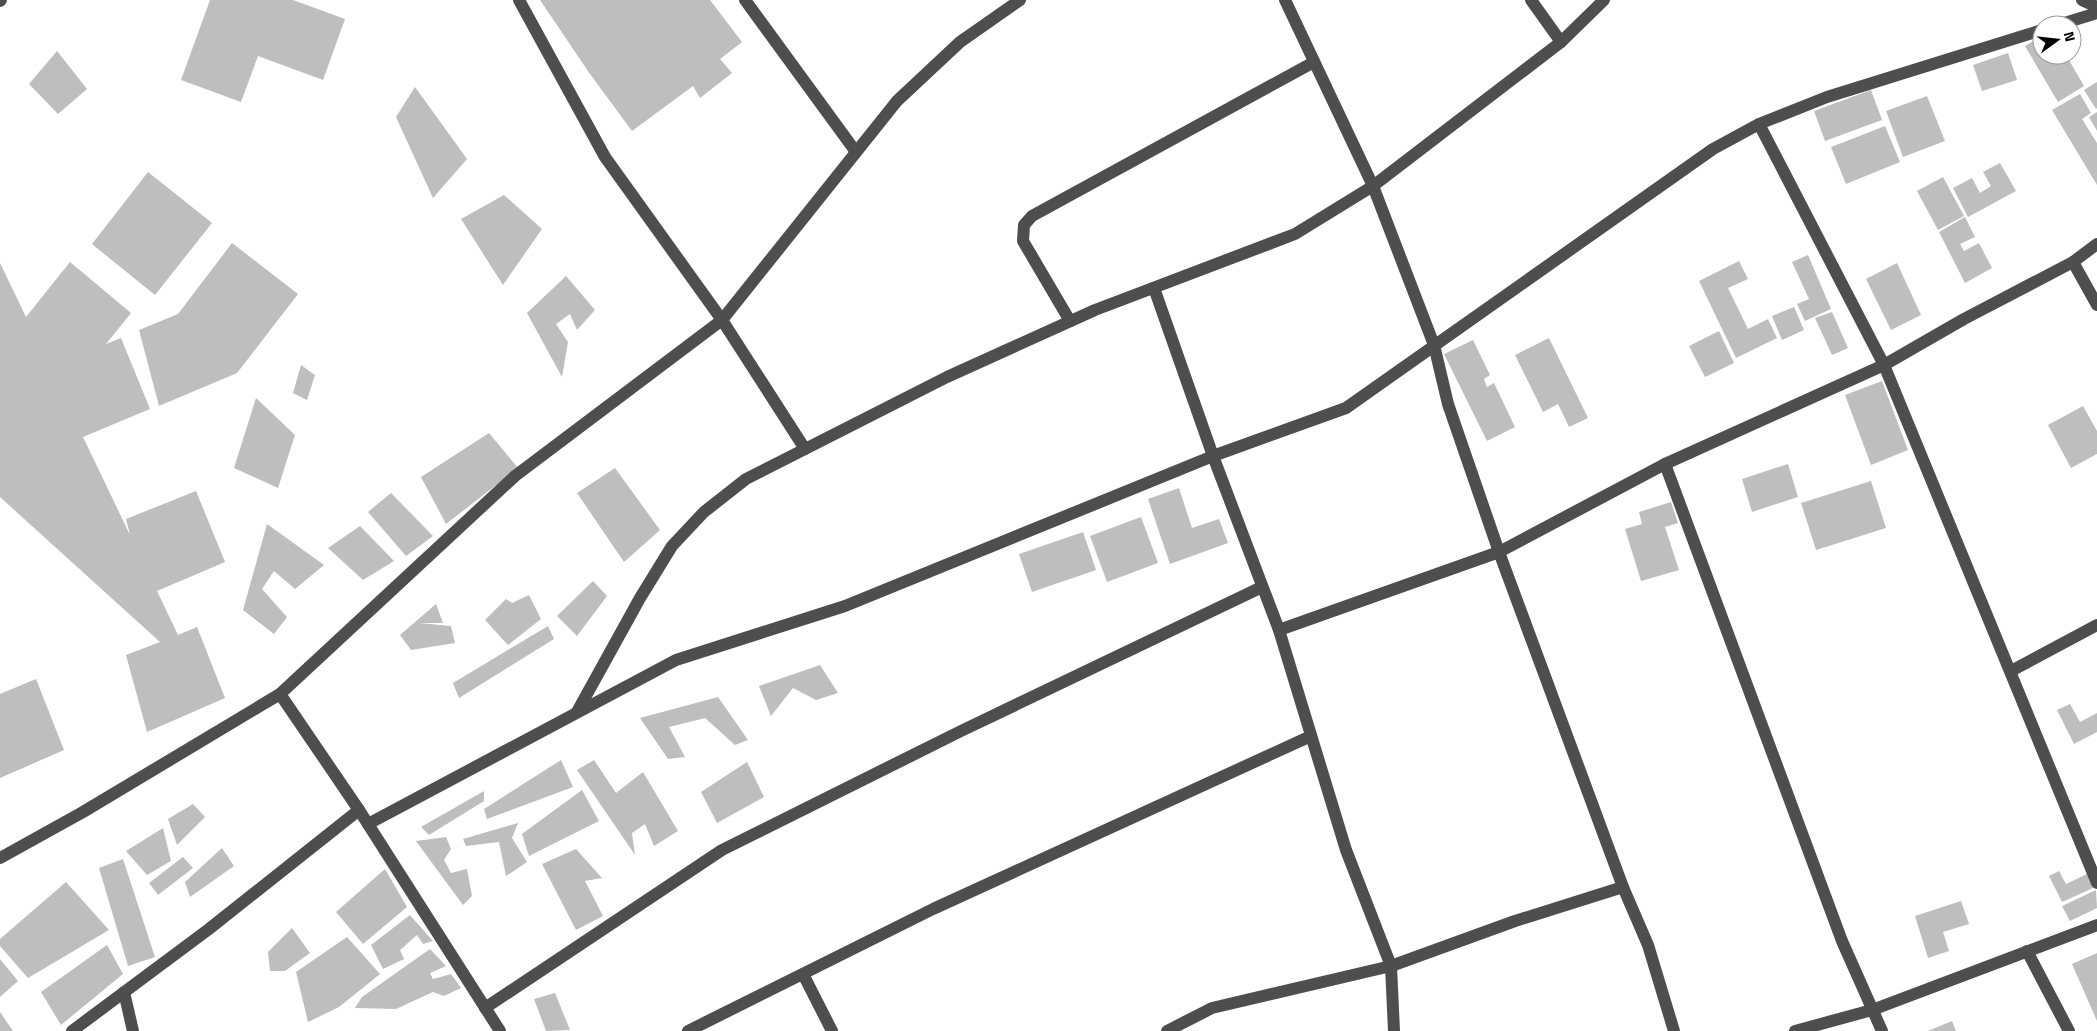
<svg xmlns="http://www.w3.org/2000/svg" width="2097" height="1031" font-family="'Titillium Web',sans-serif">
<style>
.building{fill:#bebebe}
.lines{fill:none;stroke-linecap:round;stroke-linejoin:round}
.minor{stroke:#4e4e4e;stroke-width:12}
</style>
<rect width="100%" height="100%" fill="#fff"/>
<g class="building">
<path d="M 210,0 L 293,0 L 345,19 L 323,80 L 258,56 L 241,102 L 181,80 Z"/>
<path d="M 540,0 L 710,0 L 742,42 L 720,59 L 732,73 L 700,98 L 693,86 L 632,131 L 590,74 Z"/>
<path d="M 2042,36 L 2042,55 L 2066,55 L 2084,86 L 2058,102 L 2025,46 Z"/>
<path d="M 57,51 L 87,89 L 58,114 L 29,84 Z"/>
<path d="M 2008,53 L 2017,80 L 1982,91 L 1973,65 Z"/>
<path d="M 2097,82 L 2097,108 L 2096,109 L 2084,90 Z"/>
<path d="M 415,87 L 467,159 L 433,198 L 396,117 Z"/>
<path d="M 1871,90 L 1882,120 L 1825,141 L 1814,111 Z"/>
<path d="M 2080,94 L 2091,113 L 2082,119 L 2097,143 L 2097,185 L 2052,110 Z"/>
<path d="M 1927,96 L 1945,141 L 1903,157 L 1886,111 Z"/>
<path d="M 2097,112 L 2097,131 L 2089,117 Z"/>
<path d="M 1885,126 L 1900,162 L 1846,184 L 1831,147 Z"/>
<path d="M 2000,163 L 2016,191 L 1968,217 L 1953,188 L 1972,178 L 1980,193 L 1991,186 L 1983,172 Z"/>
<path d="M 148,172 L 212,223 L 155,295 L 92,244 Z"/>
<path d="M 1943,177 L 1964,216 L 1938,230 L 1917,191 Z"/>
<path d="M 504,195 L 542,229 L 503,285 L 461,219 Z"/>
<path d="M 1965,217 L 1975,237 L 1960,244 L 1964,251 L 1979,243 L 1992,268 L 1965,283 L 1939,232 Z"/>
<path d="M 232,243 L 298,294 L 237,373 L 159,406 L 139,330 L 178,314 Z"/>
<path d="M 1808,255 L 1831,309 L 1805,321 L 1797,304 L 1809,299 L 1792,262 Z"/>
<path d="M 1739,261 L 1748,279 L 1728,288 L 1748,329 L 1768,319 L 1777,338 L 1736,358 L 1699,281 Z"/>
<path d="M 70,262 L 131,313 L 106,344 L 121,338 L 150,409 L 83,437 L 130,535 L 126,519 L 196,491 L 225,562 L 157,591 L 178,635 L 197,627 L 225,698 L 147,732 L 126,655 L 160,642 L 0,497 L 0,263 L 26,317 Z"/>
<path d="M 1897,263 L 1921,315 L 1891,330 L 1866,279 Z"/>
<path d="M 566,276 L 595,310 L 577,330 L 570,314 L 556,324 L 568,342 L 562,377 L 527,313 Z"/>
<path d="M 1794,307 L 1804,330 L 1782,340 L 1772,316 Z"/>
<path d="M 1832,312 L 1848,348 L 1832,355 L 1815,318 Z"/>
<path d="M 1719,331 L 1734,363 L 1705,377 L 1689,346 Z"/>
<path d="M 1549,338 L 1588,418 L 1569,427 L 1558,404 L 1543,412 L 1515,355 Z"/>
<path d="M 1473,340 L 1490,375 L 1484,379 L 1487,387 L 1494,383 L 1515,427 L 1487,441 L 1444,354 Z"/>
<path d="M 301,365 L 315,375 L 307,400 L 293,393 Z"/>
<path d="M 1882,381 L 1908,450 L 1871,465 L 1845,395 Z"/>
<path d="M 256,398 L 295,435 L 278,488 L 234,468 Z"/>
<path d="M 2083,406 L 2097,431 L 2097,454 L 2071,468 L 2048,425 Z"/>
<path d="M 489,433 L 518,468 L 446,524 L 421,477 Z"/>
<path d="M 1788,464 L 1798,497 L 1752,512 L 1742,479 Z"/>
<path d="M 615,468 L 660,530 L 624,562 L 577,493 Z"/>
<path d="M 1871,481 L 1886,528 L 1816,550 L 1801,503 Z"/>
<path d="M 1179,488 L 1192,528 L 1219,519 L 1228,543 L 1170,564 L 1148,499 Z"/>
<path d="M 391,493 L 433,536 L 406,556 L 368,512 Z"/>
<path d="M 1671,502 L 1678,523 L 1665,527 L 1679,570 L 1641,581 L 1625,529 L 1642,524 L 1639,512 Z"/>
<path d="M 1141,517 L 1158,563 L 1107,582 L 1090,536 Z"/>
<path d="M 267,524 L 324,565 L 295,589 L 274,571 L 262,589 L 287,617 L 274,634 L 243,610 Z"/>
<path d="M 360,526 L 394,561 L 363,580 L 328,548 Z"/>
<path d="M 1083,532 L 1096,570 L 1032,592 L 1019,554 Z"/>
<path d="M 593,581 L 607,596 L 577,636 L 557,616 Z"/>
<path d="M 529,595 L 541,619 L 508,645 L 485,620 L 506,599 L 512,603 Z"/>
<path d="M 436,604 L 443,623 L 419,623 L 451,626 L 455,643 L 411,650 L 400,635 Z"/>
<path d="M 548,626 L 554,639 L 459,698 L 453,683 Z"/>
<path d="M 820,665 L 838,693 L 816,700 L 793,688 L 771,716 L 759,686 Z"/>
<path d="M 36,679 L 64,750 L 0,778 L 0,694 Z"/>
<path d="M 718,697 L 748,740 L 735,745 L 705,718 L 669,727 L 685,757 L 668,759 L 640,718 Z"/>
<path d="M 2070,704 L 2080,722 L 2097,713 L 2097,732 L 2074,744 L 2057,710 Z"/>
<path d="M 561,760 L 573,787 L 487,819 L 484,809 Z"/>
<path d="M 594,760 L 616,793 L 643,772 L 678,831 L 654,846 L 645,824 L 632,833 L 635,855 L 577,770 Z"/>
<path d="M 747,762 L 764,797 L 717,823 L 701,792 Z"/>
<path d="M 582,790 L 599,821 L 529,856 L 522,834 Z"/>
<path d="M 484,791 L 484,801 L 429,835 L 421,827 Z"/>
<path d="M 193,804 L 205,817 L 177,845 L 168,819 Z"/>
<path d="M 518,823 L 512,838 L 527,862 L 506,876 L 499,842 L 466,846 L 463,839 Z"/>
<path d="M 163,828 L 171,861 L 147,875 L 126,851 Z"/>
<path d="M 446,837 L 451,849 L 444,860 L 451,873 L 467,869 L 472,896 L 463,905 L 416,841 Z"/>
<path d="M 222,848 L 234,866 L 190,897 L 185,882 Z"/>
<path d="M 576,849 L 602,878 L 585,881 L 603,916 L 576,930 L 542,864 Z"/>
<path d="M 183,857 L 193,868 L 158,895 L 149,883 Z"/>
<path d="M 123,859 L 155,957 L 128,966 L 99,868 Z"/>
<path d="M 385,869 L 407,907 L 363,944 L 336,912 Z"/>
<path d="M 2059,871 L 2066,884 L 2087,874 L 2093,888 L 2062,902 L 2049,876 Z"/>
<path d="M 66,882 L 109,930 L 28,978 L 0,946 L 0,939 Z"/>
<path d="M 2096,890 L 2097,908 L 2070,921 L 2062,906 Z"/>
<path d="M 1961,901 L 1969,924 L 1943,932 L 1949,951 L 1928,958 L 1915,916 Z"/>
<path d="M 410,915 L 433,941 L 423,944 L 417,935 L 400,950 L 404,959 L 383,969 L 371,945 Z"/>
<path d="M 292,928 L 310,953 L 285,971 L 270,971 L 268,952 Z"/>
<path d="M 347,937 L 380,974 L 339,1007 L 308,1022 L 296,972 Z"/>
<path d="M 107,945 L 123,974 L 61,1025 L 41,992 Z"/>
<path d="M 430,949 L 446,966 L 430,973 L 433,979 L 451,974 L 461,988 L 444,996 L 433,992 L 396,1009 L 355,1008 L 362,997 Z"/>
<path d="M 2097,953 L 2097,1021 L 2072,964 Z"/>
<path d="M 0,959 L 18,981 L 0,997 Z"/>
<path d="M 555,993 L 570,1030 L 546,1031 L 534,999 Z"/>
<path d="M 0,1012 L 13,1031 L 0,1031 Z"/>
<path d="M 1952,1021 L 1956,1031 L 1928,1031 Z"/>
</g>
<g class="lines">
<g class="minor">
<path d="M 519,0 L 605,157 L 722,320 L 805,449"/>
<path d="M 745,0 L 856,152"/>
<path d="M 1285,0 L 1373,186 L 1434,345 L 1448,404 L 1499,552 L 1623,887 L 1648,945 L 1674,1031"/>
<path d="M 1531,0 L 1561,42"/>
<path d="M 2082,0 L 2097,7"/>
<path d="M 0,1 L 1,0"/>
<path d="M 2058,25 L 2097,13"/>
<path d="M 1759,124 L 1884,365 L 2097,883"/>
<path d="M 2073,262 L 2097,305"/>
<path d="M 1154,288 L 1213,456 L 1279,630 L 1346,850 L 1391,966 L 1394,1031"/>
<path d="M 1070,321 L 1023,241 L 1024,225 L 1032,216 L 1314,62"/>
<path d="M 1665,464 L 1842,941 L 1882,1031"/>
<path d="M 1279,630 L 1499,552 L 1665,464 L 1884,365 L 1964,319 L 2073,262 L 2097,244"/>
<path d="M 2011,671 L 2097,625"/>
<path d="M 280,694 L 359,810 L 500,1031"/>
<path d="M 577,712 L 640,598 L 672,546 L 704,512 L 746,479 L 947,377 L 1095,310 L 1295,234 L 1373,186 L 1561,42 L 1604,0"/>
<path d="M 368,824 L 676,660 L 845,606 L 1213,456 L 1346,408 L 1713,149 L 1759,124 L 1827,97 L 2042,30"/>
<path d="M 0,858 L 83,812 L 280,694 L 515,476 L 722,320 L 897,101 L 960,42 L 1020,0"/>
<path d="M 2027,951 L 2069,1031"/>
<path d="M 803,974 L 832,1031"/>
<path d="M 124,992 L 133,1031"/>
<path d="M 485,1008 L 722,850 L 961,731 L 1262,587"/>
<path d="M 72,1031 L 209,929 L 359,810"/>
<path d="M 688,1031 L 933,909 L 1311,736"/>
<path d="M 1167,1031 L 1212,1008 L 1391,966 L 1515,921 L 1623,887"/>
<path d="M 1795,1031 L 1872,1010 L 2097,925"/>
</g>
</g>
<g transform="translate(2057 40) rotate(75)"><circle r="24" fill="#ffffff" stroke="#999999"/>
<path d="M0-4L9 19L0 12L-9 19Z" fill="#000000"/>
<text y="-8" font-size="14" font-weight="bold" text-anchor="middle" fill="#000000">N</text>
</g>
</svg>
